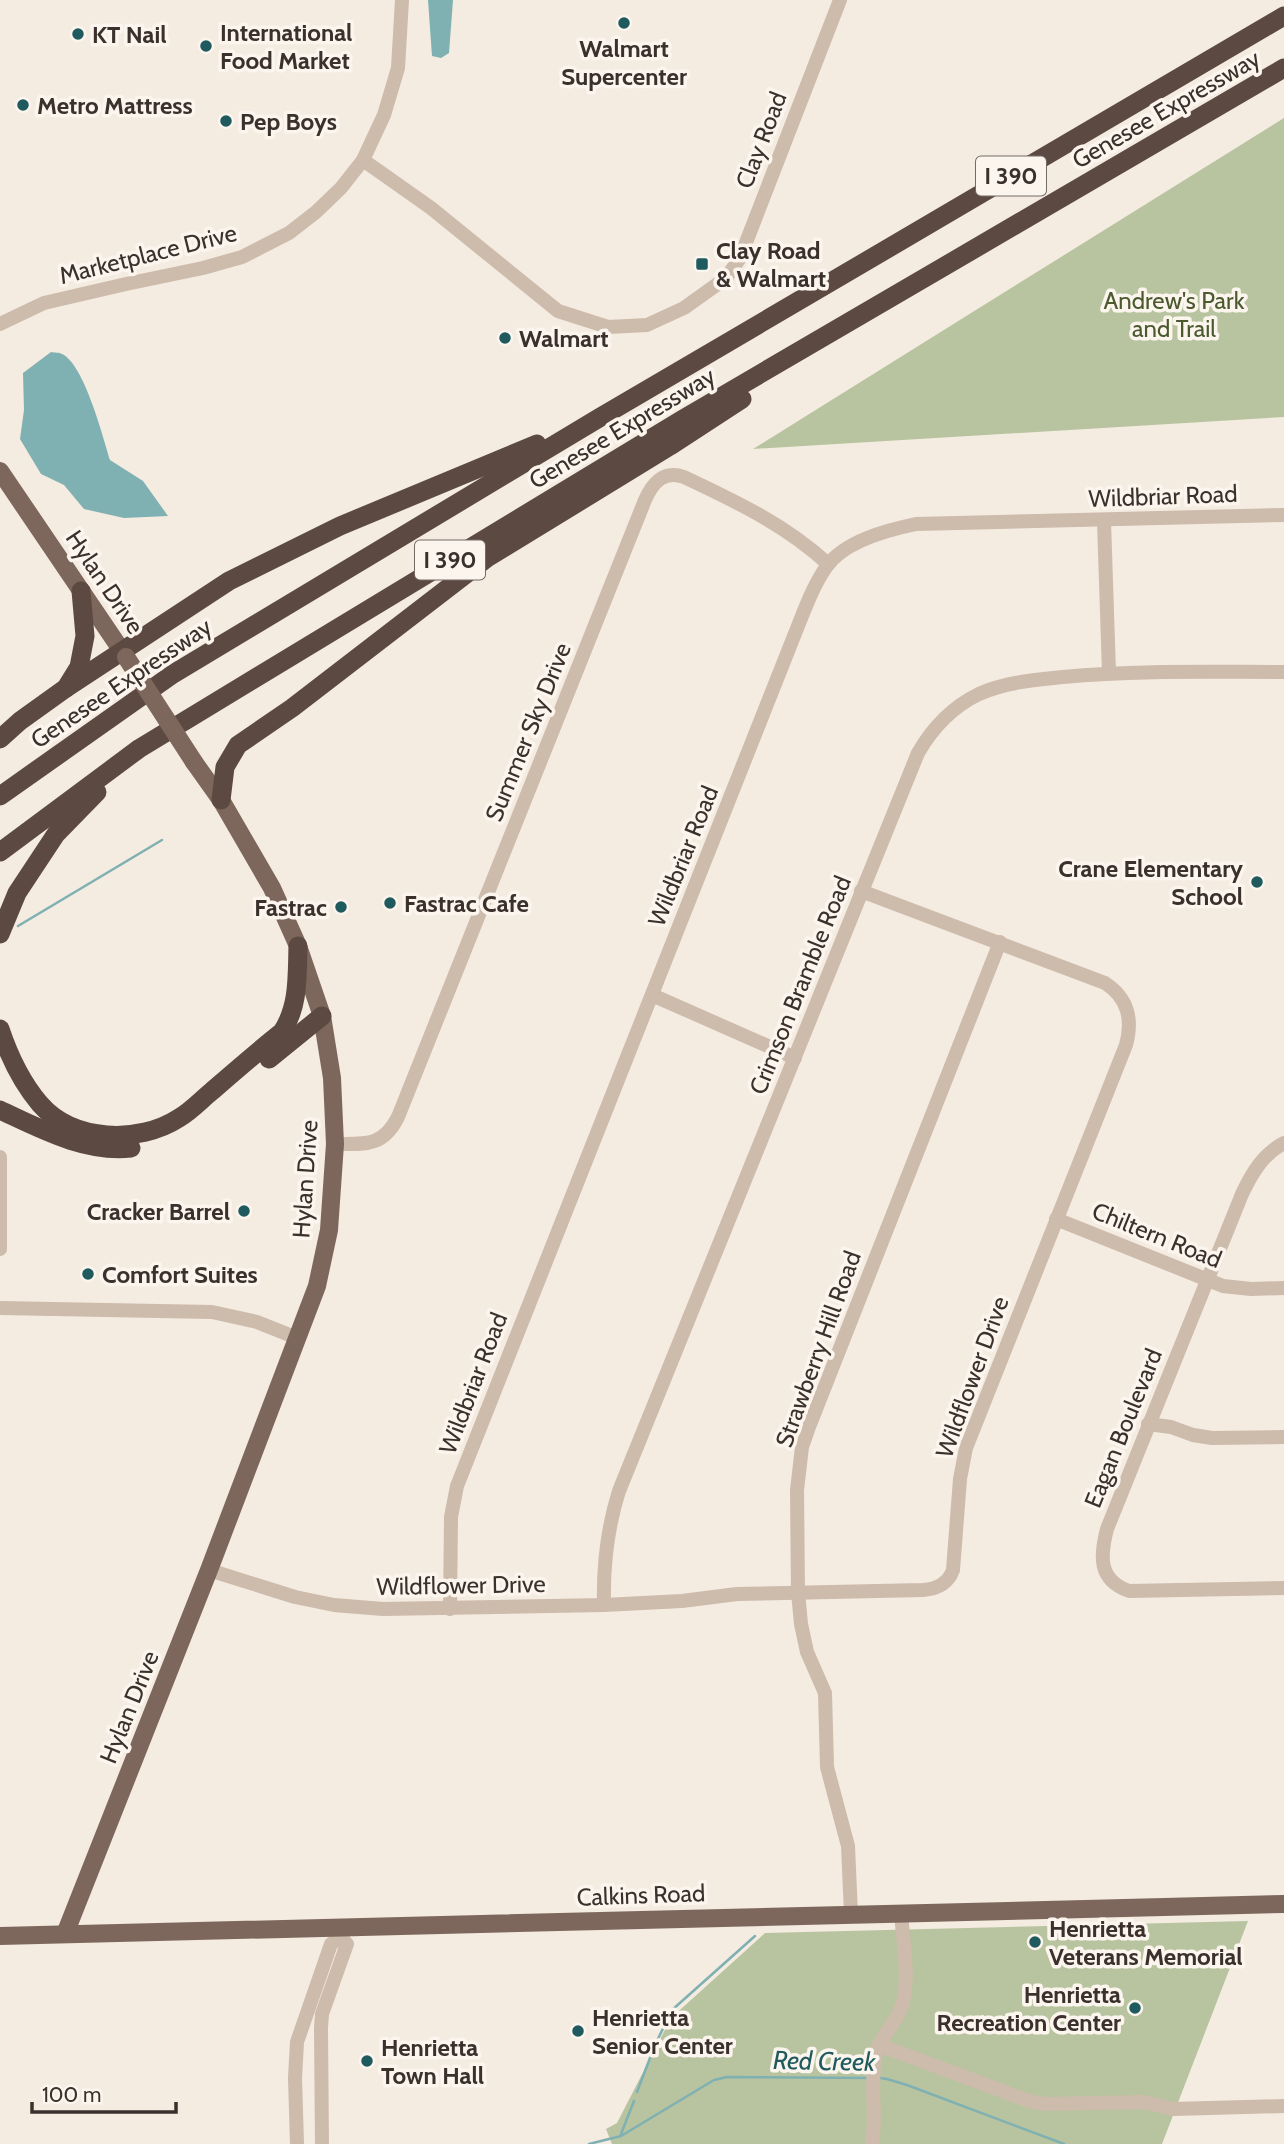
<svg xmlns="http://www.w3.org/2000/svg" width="1284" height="2144" font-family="Cabin,sans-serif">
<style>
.green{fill:#b8c4a0}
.water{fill:#7fb0b2}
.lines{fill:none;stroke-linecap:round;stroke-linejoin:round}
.stream{stroke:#7fb0b2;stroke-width:2.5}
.minor{stroke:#cdbbac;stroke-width:14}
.major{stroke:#7d675c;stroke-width:18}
.highway{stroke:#5c4a42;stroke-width:19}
.major-bridge{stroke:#7d675c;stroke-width:18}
.poi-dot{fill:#1f5a5e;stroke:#fbf5ee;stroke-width:2.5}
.labels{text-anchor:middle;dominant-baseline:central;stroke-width:7;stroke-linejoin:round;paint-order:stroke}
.shield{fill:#fbf5ee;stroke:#756b66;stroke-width:2}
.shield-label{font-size:23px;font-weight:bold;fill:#3b302b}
.poi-label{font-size:24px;font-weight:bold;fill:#3b302b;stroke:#fbf5ee;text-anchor:start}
.street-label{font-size:24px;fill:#3b302b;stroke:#fbf5ee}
.park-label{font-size:24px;fill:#4a5a2e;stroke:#fbf5ee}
.water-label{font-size:26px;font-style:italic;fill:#1f5a5e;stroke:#fbf5ee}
</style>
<rect width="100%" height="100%" fill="#f4ebe1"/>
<g class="green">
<path d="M 1284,118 L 1284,417 L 753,449 Z"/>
<path d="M 1248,1921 L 1162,2144 L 612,2144 L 606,2129 L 617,2123 L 671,2018 L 765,1933 Z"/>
</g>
<g class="water">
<path d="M 428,0 L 453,0 L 449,53 L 441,58 L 432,56 Z"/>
<path d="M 51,352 C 55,353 59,352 62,354 C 84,364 103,437 110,460 L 143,481 L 168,516 L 124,518 L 84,509 L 64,485 L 41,474 L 20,439 L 24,410 L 23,373 Z"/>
</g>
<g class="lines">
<g class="stream">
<path d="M 18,926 L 162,840"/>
<path d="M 880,2078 L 887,2079 L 907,2085 L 1064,2144"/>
<path d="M 637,2092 L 655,2045 L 672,2010 L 755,1936"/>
<path d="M 621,2134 L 634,2101"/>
<path d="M 589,2144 L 621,2136 L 714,2080 L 727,2077 L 869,2078"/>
</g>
<g class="minor">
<path d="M 363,160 L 431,208 L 558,311 L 608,327 L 647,325 L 684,308 L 726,278 L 740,258 L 840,0"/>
<path d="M 0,324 L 44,303 L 126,284 L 203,268 L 242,257 L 289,233 L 316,212 L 341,188 L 363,160 L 384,115 L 398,68 L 402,0"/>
<path d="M 1104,521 L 1109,673"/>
<path d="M 652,995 L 795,1058"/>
<path d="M 1284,1143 C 1263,1154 1252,1173 1242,1194 L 1107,1529 C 1100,1556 1098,1580 1129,1591 L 1284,1588"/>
<path d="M 335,1144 C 365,1144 383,1147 398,1117 L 645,500 C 653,482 664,470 684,477 C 735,501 786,525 828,564"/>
<path d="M 0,1157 L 0,1249"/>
<path d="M 1056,1219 L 1223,1286 L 1251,1289 L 1284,1288"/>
<path d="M 0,1308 L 212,1312 L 257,1322 L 297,1338"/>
<path d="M 1148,1424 L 1171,1427 L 1193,1435 L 1212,1438 L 1284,1437"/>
<path d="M 209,1570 L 295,1597 L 334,1605 L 383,1609 L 604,1605 L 682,1601 L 737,1594 L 923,1590 C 937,1589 948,1584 953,1570 L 960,1479 L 966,1448 L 1126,1045 C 1133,1019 1128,998 1105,983 L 861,891"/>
<path d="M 604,1605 C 603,1565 607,1529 619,1491 L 918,753 C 933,727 952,707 979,694 C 1006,682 1034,680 1063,677 C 1136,670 1210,672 1284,672"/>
<path d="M 450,1609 L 451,1517 L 457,1486 L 798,626 C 806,606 814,584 827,566 C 845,541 887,530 916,524 L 1284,515"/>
<path d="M 851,1914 L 848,1846 L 827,1767 L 825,1693 L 807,1652 L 801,1624 L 798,1592 L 797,1490 L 802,1447 L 809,1427 L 1000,942"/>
<path d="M 879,2045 L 1029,2101 L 1045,2104 L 1144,2102 L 1173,2109 L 1284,2106"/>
<path d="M 297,2144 L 295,2078 L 297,2042 L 331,1944 L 341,1937 L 342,1929"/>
<path d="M 322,2144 L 321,2028 L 322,2014 L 347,1944 L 341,1937"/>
<path d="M 872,2144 C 877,2116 870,2086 875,2057 C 879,2037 897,2024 902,2005 C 910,1979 903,1940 901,1913"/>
</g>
<g class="major">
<path d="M 0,471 L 126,657"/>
<path d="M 65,1934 L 209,1570 L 317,1286 L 329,1230 L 335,1144 L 332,1078 L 322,1016 L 298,946 L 272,888 L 221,800 L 194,762"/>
<path d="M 0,1936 L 1284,1904"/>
</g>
<g class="highway">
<path d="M 66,688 L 229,581 L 340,526 L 537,444"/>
<path d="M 0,739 L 20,721 L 66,688 L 79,667 L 85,636 L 81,591"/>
<path d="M 0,796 L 173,674 L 599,418 L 1284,16"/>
<path d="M 221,800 L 225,767 L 238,745 L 292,708 L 487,558 L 670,446 L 742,399"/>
<path d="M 0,852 L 140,748 L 683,419 L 1284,68"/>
<path d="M 0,934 L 17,893 L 56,834 L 97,792"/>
<path d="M 0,1029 C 9,1056 22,1083 40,1104 C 73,1142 139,1144 179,1118 C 191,1111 201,1100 212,1091 C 235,1071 258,1051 282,1032 C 299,1006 297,977 298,946"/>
<path d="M 269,1059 L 322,1016"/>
<path d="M 0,1110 C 41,1129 85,1153 131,1148"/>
</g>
<path class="major-bridge" d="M 126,657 L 194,762"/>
</g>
<g class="poi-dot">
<circle cx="624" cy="23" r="7"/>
<circle cx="78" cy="34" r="7"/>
<circle cx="206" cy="46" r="7"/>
<circle cx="23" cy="105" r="7"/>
<circle cx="226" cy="121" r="7"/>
<rect x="695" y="257" width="14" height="14" rx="3.5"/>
<circle cx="505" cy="338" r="7"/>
<circle cx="1257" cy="882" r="7"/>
<circle cx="390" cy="903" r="7"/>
<circle cx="341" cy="907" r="7"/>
<circle cx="244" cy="1211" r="7"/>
<circle cx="88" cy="1274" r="7"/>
<circle cx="1035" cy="1942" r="7"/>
<circle cx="1135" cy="2008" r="7"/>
<circle cx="578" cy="2031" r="7"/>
<circle cx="367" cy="2061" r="7"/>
</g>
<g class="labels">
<g class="shield">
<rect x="976" y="156.5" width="70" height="39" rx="5"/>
<rect x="415" y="540.5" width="70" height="39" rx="5"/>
</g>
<g class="shield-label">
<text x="1011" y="176">I 390</text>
<text x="450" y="560">I 390</text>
</g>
<g class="poi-label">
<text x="220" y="32">International<tspan x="220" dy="28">Food Market</tspan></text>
<text x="92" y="34">KT Nail</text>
<text x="624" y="48" text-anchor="middle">Walmart<tspan x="624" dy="28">Supercenter</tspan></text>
<text x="37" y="105">Metro Mattress</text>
<text x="240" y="121">Pep Boys</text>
<text x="716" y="250">Clay Road<tspan x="716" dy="28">&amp; Walmart</tspan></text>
<text x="519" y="338">Walmart</text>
<text x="1243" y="868" text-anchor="end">Crane Elementary<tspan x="1243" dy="28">School</tspan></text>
<text x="404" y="903">Fastrac Cafe</text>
<text x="327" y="907" text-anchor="end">Fastrac</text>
<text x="230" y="1211" text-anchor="end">Cracker Barrel</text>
<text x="102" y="1274">Comfort Suites</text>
<text x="1049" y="1928">Henrietta<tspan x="1049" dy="28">Veterans Memorial</tspan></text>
<text x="1121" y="1994" text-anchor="end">Henrietta<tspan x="1121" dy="28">Recreation Center</tspan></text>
<text x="592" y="2017">Henrietta<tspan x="592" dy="28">Senior Center</tspan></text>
<text x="381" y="2047">Henrietta<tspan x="381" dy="28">Town Hall</tspan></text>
</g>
<g class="street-label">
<text transform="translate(1166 109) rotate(-30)">Genesee Expressway</text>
<text transform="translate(761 140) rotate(-69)">Clay Road</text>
<text transform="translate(148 254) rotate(-14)">Marketplace Drive</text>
<text transform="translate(622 428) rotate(-31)">Genesee Expressway</text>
<text transform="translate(1163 496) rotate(-2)">Wildbriar Road</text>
<text transform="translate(105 582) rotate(56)">Hylan Drive</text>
<text transform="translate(121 683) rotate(-34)">Genesee Expressway</text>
<text transform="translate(528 732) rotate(-68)">Summer Sky Drive</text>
<text transform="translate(683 856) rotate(-68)">Wildbriar Road</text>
<text transform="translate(800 985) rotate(-68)">Crimson Bramble Road</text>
<text transform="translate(305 1179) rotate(-86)">Hylan Drive</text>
<text transform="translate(1157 1235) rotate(22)">Chiltern Road</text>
<text transform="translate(818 1349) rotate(-70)">Strawberry Hill Road</text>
<text transform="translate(972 1377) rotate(-70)">Wildflower Drive</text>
<text transform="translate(473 1383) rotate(-69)">Wildbriar Road</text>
<text transform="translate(1123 1428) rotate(-68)">Eagan Boulevard</text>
<text transform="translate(461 1585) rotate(-1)">Wildflower Drive</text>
<text transform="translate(129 1707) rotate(-68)">Hylan Drive</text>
<text transform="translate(641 1895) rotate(-2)">Calkins Road</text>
</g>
<g class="park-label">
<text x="1174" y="300">Andrew's Park<tspan x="1174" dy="28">and Trail</tspan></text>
</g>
<g class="water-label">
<text transform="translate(824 2061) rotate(1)">Red Creek</text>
</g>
</g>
<path d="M32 2102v10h144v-10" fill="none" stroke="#3b302b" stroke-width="3.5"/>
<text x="42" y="2102" font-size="21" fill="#3b302b" stroke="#fbf5ee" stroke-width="5" paint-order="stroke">100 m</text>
</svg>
